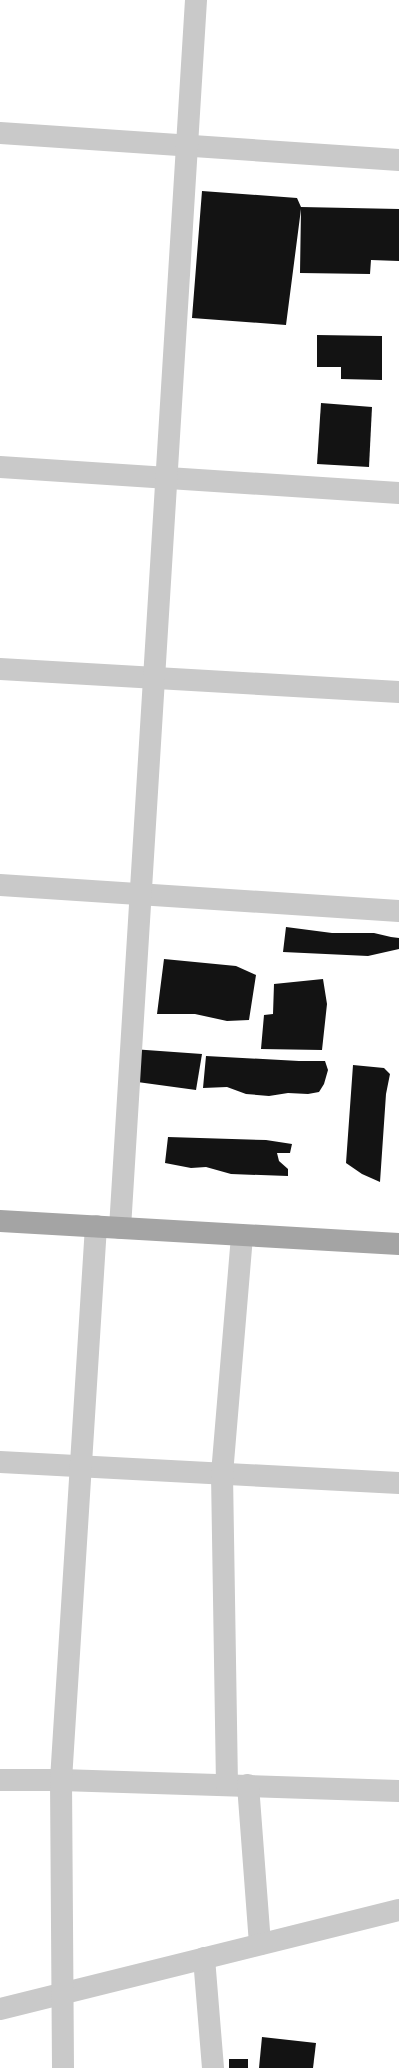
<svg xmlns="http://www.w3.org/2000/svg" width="399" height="2068" font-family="Quicksand,sans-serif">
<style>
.building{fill:#131313}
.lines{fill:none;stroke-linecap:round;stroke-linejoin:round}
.street{stroke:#c9c9c9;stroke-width:22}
.primary{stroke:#a4a4a4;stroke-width:22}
</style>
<rect width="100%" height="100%" fill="#fff"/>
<g class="building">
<path d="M 202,191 L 297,198 L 301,207 L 399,209 L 399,261 L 371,260 L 370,274 L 300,273 L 301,209 L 286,325 L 192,318 Z"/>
<path d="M 317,335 L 382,336 L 382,380 L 341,379 L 341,367 L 317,367 Z"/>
<path d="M 321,403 L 372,407 L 369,467 L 317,464 Z"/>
<path d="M 286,927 L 332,933 L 374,933 L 391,937 L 399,938 L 399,949 L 368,956 L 283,952 Z"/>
<path d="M 164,959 L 236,966 L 256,975 L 249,1020 L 227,1021 L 195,1014 L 157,1014 Z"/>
<path d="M 323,979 L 327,1004 L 322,1050 L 261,1049 L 264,1015 L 273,1014 L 274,984 Z"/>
<path d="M 132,1049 L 202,1054 L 196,1090 L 130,1081 Z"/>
<path d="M 206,1056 L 299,1061 L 325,1061 L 328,1070 L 324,1084 L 319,1092 L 308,1094 L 288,1093 L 269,1096 L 246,1094 L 227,1087 L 203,1088 Z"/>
<path d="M 353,1065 L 384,1068 L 390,1074 L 386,1094 L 380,1182 L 362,1174 L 346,1163 Z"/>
<path d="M 168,1137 L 266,1140 L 292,1144 L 290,1153 L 277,1153 L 279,1161 L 288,1169 L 288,1176 L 231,1174 L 206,1167 L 191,1168 L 165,1163 Z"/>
<path d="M 262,2037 L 316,2043 L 313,2068 L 259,2068 Z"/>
<rect x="229" y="2059" width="19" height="9"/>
</g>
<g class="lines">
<g class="street">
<path d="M 0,133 L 399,160"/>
<path d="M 0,467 L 399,493"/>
<path d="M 0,669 L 399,692"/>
<path d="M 0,885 L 399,911"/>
<path d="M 120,1228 L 196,0"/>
<path d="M 0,1462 L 399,1483"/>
<path d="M 0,1780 L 61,1780 L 399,1791"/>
<path d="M 227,1785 L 222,1474 L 242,1236"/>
<path d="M 248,1785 L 260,1944"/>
<path d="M 204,1958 L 213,2068"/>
<path d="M 0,2009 L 399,1910"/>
<path d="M 63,2068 L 61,1780 L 96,1226"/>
</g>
<path class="primary" d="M 0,1221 L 399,1244"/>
</g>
</svg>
